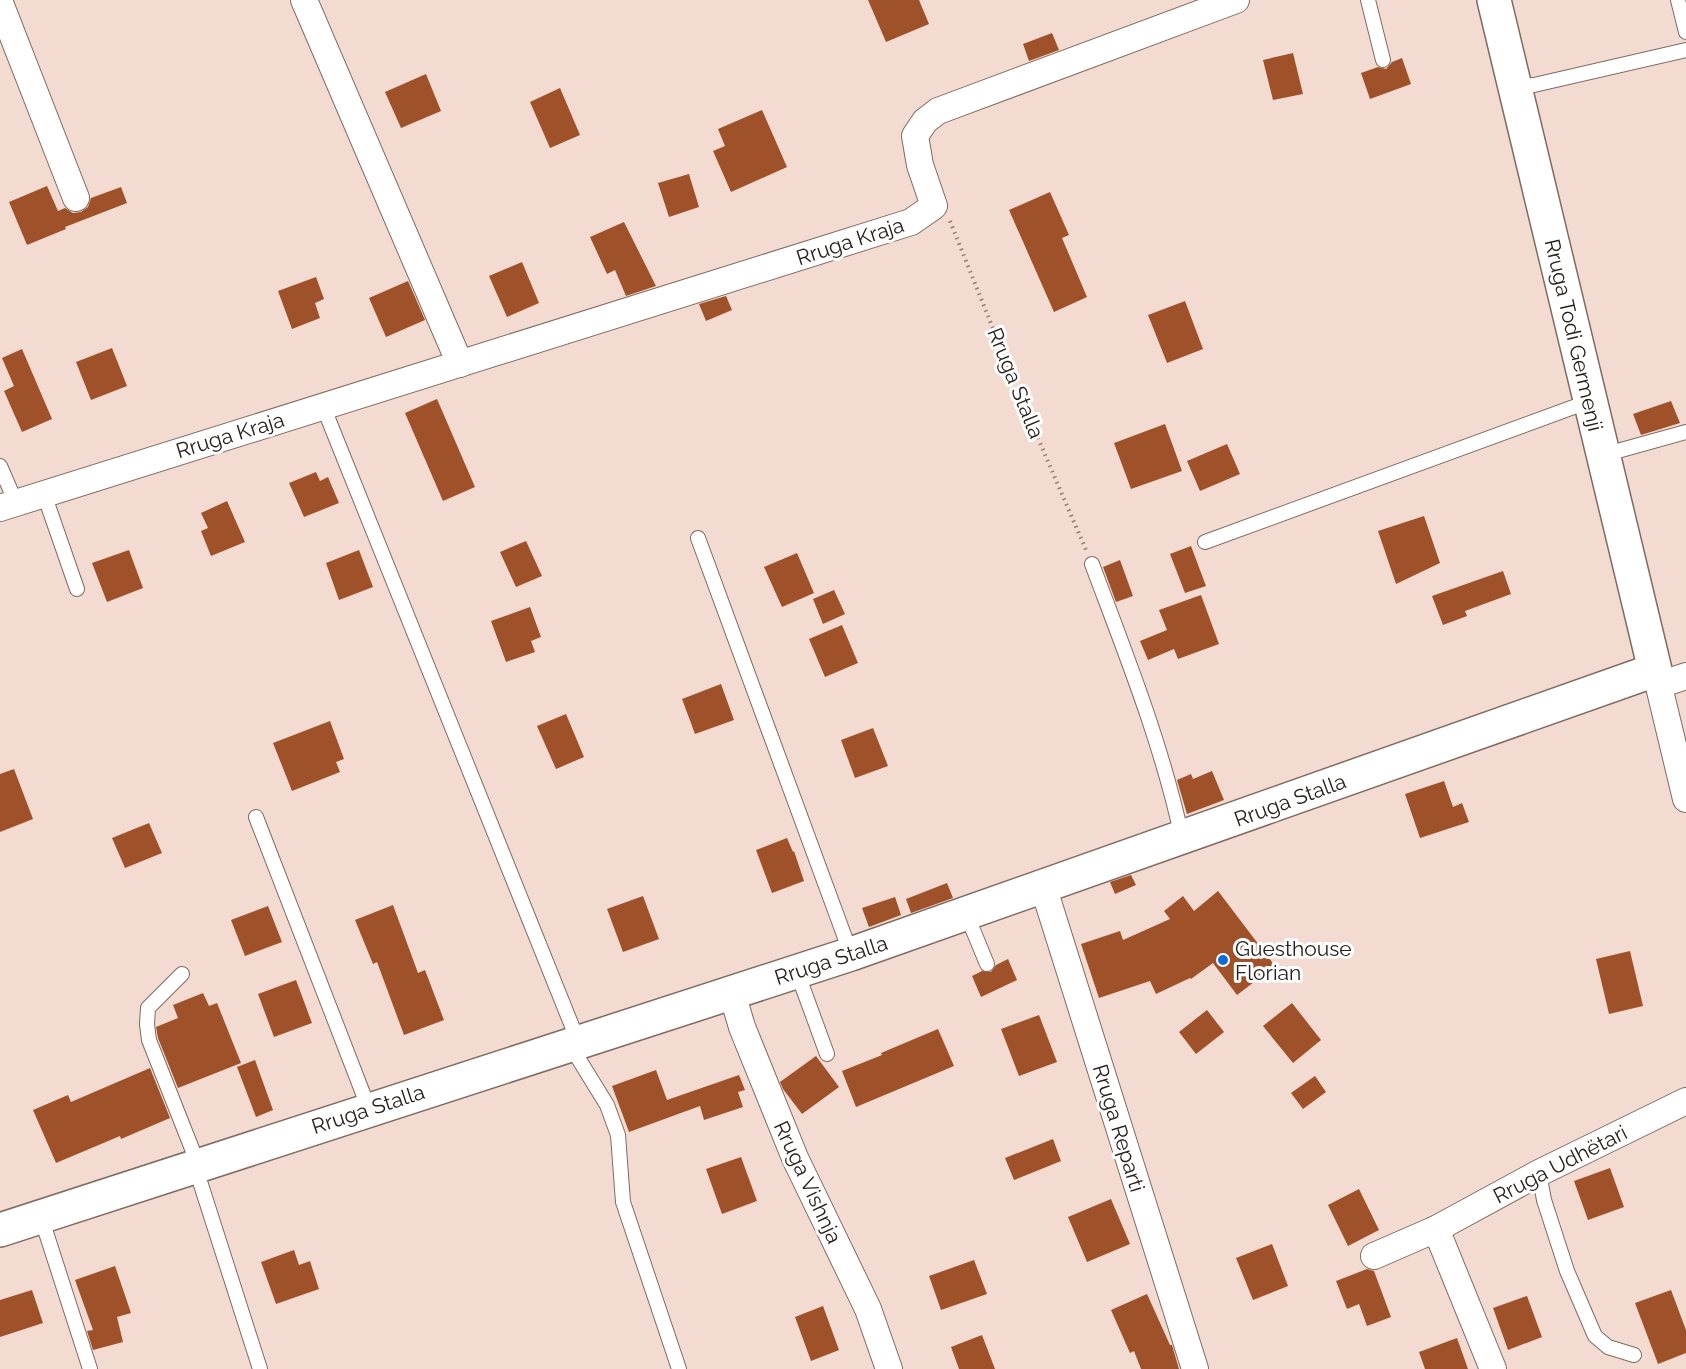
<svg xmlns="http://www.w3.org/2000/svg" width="1686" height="1369" font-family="Raleway,sans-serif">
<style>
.building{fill:#9f5129}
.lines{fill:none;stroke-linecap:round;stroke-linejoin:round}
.service-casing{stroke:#7f6b62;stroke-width:16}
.minor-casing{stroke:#7f6b62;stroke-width:28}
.tertiary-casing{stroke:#7f6b62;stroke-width:36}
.path{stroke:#8e7e77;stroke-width:4;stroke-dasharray:1.5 4.5;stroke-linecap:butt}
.service{stroke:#fff;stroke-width:14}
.minor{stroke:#fff;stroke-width:26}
.tertiary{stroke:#fff;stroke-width:33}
.poi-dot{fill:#0a6cd4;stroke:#fff;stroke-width:2}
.labels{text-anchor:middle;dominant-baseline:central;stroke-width:6;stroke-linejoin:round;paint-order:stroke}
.street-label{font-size:21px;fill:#28201c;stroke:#fff}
.poi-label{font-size:21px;fill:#28201c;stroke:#fff;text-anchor:start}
</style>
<rect width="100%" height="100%" fill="#f3dbd1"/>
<g class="building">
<path d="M 868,0 L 919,0 L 929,24 L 886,42 Z"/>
<path d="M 1052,33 L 1059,50 L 1029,61 L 1023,44 Z"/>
<path d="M 1293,53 L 1303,94 L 1273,100 L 1263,60 Z"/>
<path d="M 1402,58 L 1411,84 L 1370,99 L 1361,73 L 1378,67 L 1386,69 L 1392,62 Z"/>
<path d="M 426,74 L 441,111 L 401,128 L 385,92 Z"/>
<path d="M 560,88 L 580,135 L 550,148 L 530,102 Z"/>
<path d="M 762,110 L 787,167 L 731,192 L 713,151 L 725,146 L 718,129 Z"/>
<path d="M 689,174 L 699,207 L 669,217 L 658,183 Z"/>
<path d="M 47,186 L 58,211 L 65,208 L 73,213 L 81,212 L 88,207 L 91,198 L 121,187 L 127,203 L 65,227 L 66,229 L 27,245 L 9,202 Z"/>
<path d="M 1050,192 L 1069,235 L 1062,238 L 1087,297 L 1054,312 L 1009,210 Z"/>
<path d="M 624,222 L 656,286 L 626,296 L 615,270 L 607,274 L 590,237 Z"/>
<path d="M 522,262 L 539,303 L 507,317 L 489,276 Z"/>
<path d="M 316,277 L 324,299 L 315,303 L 320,318 L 292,329 L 278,291 Z"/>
<path d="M 408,281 L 425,320 L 386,337 L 369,298 Z"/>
<path d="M 726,296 L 732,310 L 706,321 L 699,304 Z"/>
<path d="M 1185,301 L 1203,349 L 1167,363 L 1148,315 Z"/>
<path d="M 112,348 L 127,386 L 91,400 L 76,362 Z"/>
<path d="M 22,349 L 52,419 L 22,432 L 4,391 L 14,386 L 2,358 Z"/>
<path d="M 437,399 L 475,487 L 443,501 L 405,413 Z"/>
<path d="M 1671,401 L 1680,423 L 1641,435 L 1633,414 Z"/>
<path d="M 1165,424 L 1182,471 L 1131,489 L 1114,443 Z"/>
<path d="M 1227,444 L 1240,474 L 1200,491 L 1187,461 Z"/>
<path d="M 316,472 L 320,481 L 328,477 L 339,503 L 304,517 L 289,483 Z"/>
<path d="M 227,501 L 245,542 L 211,556 L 201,531 L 208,528 L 201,513 Z"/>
<path d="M 1424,516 L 1440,563 L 1396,584 L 1378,531 Z"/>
<path d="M 526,541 L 542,576 L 516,587 L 500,552 Z"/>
<path d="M 1191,546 L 1206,586 L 1185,593 L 1170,554 Z"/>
<path d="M 129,550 L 143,588 L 107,602 L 92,563 Z"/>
<path d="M 359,550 L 373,587 L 339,600 L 326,563 Z"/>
<path d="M 797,553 L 814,593 L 782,607 L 764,567 Z"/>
<path d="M 1120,560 L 1133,596 L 1116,602 L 1103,567 Z"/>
<path d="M 1503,571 L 1511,594 L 1465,611 L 1467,616 L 1443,625 L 1432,596 Z"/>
<path d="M 834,590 L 845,614 L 823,624 L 813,599 Z"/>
<path d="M 1201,595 L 1219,644 L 1178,659 L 1174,649 L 1148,660 L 1140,641 L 1167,630 L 1159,610 Z"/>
<path d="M 530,607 L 541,637 L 531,641 L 535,652 L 506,662 L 491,621 Z"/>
<path d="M 842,625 L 858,663 L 825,677 L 809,639 Z"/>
<path d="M 721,684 L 734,720 L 695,734 L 682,699 Z"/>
<path d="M 566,714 L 584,757 L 556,769 L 537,726 Z"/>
<path d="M 330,721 L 344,759 L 336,762 L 340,772 L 292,791 L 273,743 Z"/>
<path d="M 873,728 L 888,766 L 855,778 L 841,740 Z"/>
<path d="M 14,769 L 33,819 L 0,832 L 0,774 Z"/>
<path d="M 1212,771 L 1224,800 L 1187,814 L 1177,780 L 1191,774 L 1193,779 Z"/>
<path d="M 1444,781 L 1453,807 L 1462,803 L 1469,822 L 1420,838 L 1405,794 Z"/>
<path d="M 149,823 L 162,853 L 125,868 L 112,838 Z"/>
<path d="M 787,838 L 793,852 L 794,851 L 804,881 L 772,893 L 756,850 Z"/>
<path d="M 1131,875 L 1136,885 L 1115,894 L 1110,882 Z"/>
<path d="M 947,883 L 953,898 L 911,913 L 906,899 Z"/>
<path d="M 1218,891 L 1275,966 L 1237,995 L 1213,963 L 1191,979 L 1190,978 L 1156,994 L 1150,981 L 1099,998 L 1081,944 L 1120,931 L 1123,940 L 1170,919 L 1164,911 L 1183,896 L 1194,911 Z"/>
<path d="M 643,896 L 659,939 L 623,952 L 607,909 Z"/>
<path d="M 895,897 L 901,915 L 869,927 L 862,908 Z"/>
<path d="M 393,905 L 418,973 L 425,970 L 444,1020 L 404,1035 L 377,962 L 373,964 L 355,920 Z"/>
<path d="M 268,906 L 282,942 L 245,956 L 231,920 Z"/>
<path d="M 1630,951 L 1643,1006 L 1609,1014 L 1596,959 Z"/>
<path d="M 1008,959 L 1017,980 L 981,997 L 972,976 L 982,971 L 991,972 L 996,965 Z"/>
<path d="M 296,980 L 312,1023 L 274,1037 L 258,994 Z"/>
<path d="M 203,993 L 209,1006 L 217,1003 L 241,1063 L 178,1088 L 158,1038 L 156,1027 L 178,1018 L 173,1005 Z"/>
<path d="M 1292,1003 L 1321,1040 L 1293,1063 L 1263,1026 Z"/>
<path d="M 1207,1010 L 1224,1032 L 1196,1054 L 1179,1032 Z"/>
<path d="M 1039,1015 L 1057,1062 L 1019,1076 L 1001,1029 Z"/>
<path d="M 938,1029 L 954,1066 L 856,1107 L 842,1071 L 882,1055 L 881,1053 Z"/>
<path d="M 816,1056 L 839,1087 L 802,1114 L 783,1089 L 780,1082 Z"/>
<path d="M 255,1060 L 273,1110 L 256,1117 L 237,1067 Z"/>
<path d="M 150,1068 L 170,1118 L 121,1139 L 120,1136 L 56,1163 L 33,1110 L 68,1095 L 71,1102 Z"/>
<path d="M 656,1070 L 667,1100 L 739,1075 L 745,1090 L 738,1092 L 743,1107 L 704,1120 L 700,1106 L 629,1132 L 612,1086 Z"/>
<path d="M 1315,1076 L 1326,1092 L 1303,1109 L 1291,1093 Z"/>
<path d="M 1053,1139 L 1061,1161 L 1014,1180 L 1005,1158 Z"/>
<path d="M 741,1157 L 757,1201 L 722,1214 L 706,1169 Z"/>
<path d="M 1610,1168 L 1624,1207 L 1588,1220 L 1574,1181 Z"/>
<path d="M 1359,1189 L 1379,1230 L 1348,1246 L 1328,1205 Z"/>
<path d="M 1111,1199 L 1130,1244 L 1087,1262 L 1068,1217 Z"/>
<path d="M 1272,1244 L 1288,1286 L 1253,1300 L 1236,1258 Z"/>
<path d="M 294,1250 L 299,1265 L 310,1261 L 319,1289 L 276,1304 L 261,1262 Z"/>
<path d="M 974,1260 L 987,1294 L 941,1310 L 929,1276 Z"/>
<path d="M 115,1266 L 131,1313 L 117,1317 L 123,1342 L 93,1350 L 87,1331 L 93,1330 L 75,1280 Z"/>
<path d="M 1367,1269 L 1374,1271 L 1391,1317 L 1367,1326 L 1359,1304 L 1347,1309 L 1336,1281 Z"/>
<path d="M 32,1290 L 43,1323 L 0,1337 L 0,1300 Z"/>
<path d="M 1671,1290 L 1686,1330 L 1686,1353 L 1658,1364 L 1635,1303 Z"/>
<path d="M 1147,1294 L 1170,1345 L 1172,1345 L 1179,1369 L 1141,1369 L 1134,1351 L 1130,1353 L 1111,1310 Z"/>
<path d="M 1527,1296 L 1542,1337 L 1508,1350 L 1493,1308 Z"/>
<path d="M 823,1306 L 839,1350 L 811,1361 L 795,1317 Z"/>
<path d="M 982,1335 L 995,1369 L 959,1369 L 951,1347 Z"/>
<path d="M 1457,1338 L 1468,1369 L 1425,1369 L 1419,1352 Z"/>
</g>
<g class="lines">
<g class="service-casing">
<g id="service">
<path d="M 1368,0 L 1383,60"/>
<path d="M 1678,0 L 1686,32"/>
<path d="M 1515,87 L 1534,85 L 1686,50"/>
<path d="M 323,406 L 578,1041"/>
<path d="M 1603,455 L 1686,432"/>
<path d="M 0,466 L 16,503"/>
<path d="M 44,494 L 77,589"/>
<path d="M 698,538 L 851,954"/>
<path d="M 1205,542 L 1590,401"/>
<path d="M 1092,564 C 1126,655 1162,744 1182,838"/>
<path d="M 256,817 L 369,1109"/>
<path d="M 966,913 L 987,964"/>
<path d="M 797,972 L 827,1054"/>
<path d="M 182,974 L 148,1008 L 147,1024 L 149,1040 L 198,1164"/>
<path d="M 570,1045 L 607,1105 L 618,1135 L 623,1202 L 679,1369"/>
<path d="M 195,1166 L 260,1369"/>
<path d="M 1539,1173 L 1544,1200 L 1567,1271 L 1595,1336 L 1608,1347 L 1634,1355"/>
<path d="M 41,1217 L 90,1369"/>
</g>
</g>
<g class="minor-casing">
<g id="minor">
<path d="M 304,0 L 460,364"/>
<path d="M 0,3 L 76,198"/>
<path d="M 0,508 L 911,222 L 934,206 L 920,165 L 915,136 L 925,121 L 938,111 L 1236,0"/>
<path d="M 1655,670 L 1686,799"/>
<path d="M 1659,685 L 1686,676"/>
<path d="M 1043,886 L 1195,1369"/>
<path d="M 732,993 L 742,1027 L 795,1158 L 868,1309 L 889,1369"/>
<path d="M 1436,1229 L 1493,1369"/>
<path d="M 1374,1256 L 1436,1229 L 1539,1173 L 1686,1101"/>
</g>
</g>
<g class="tertiary-casing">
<path id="tertiary" d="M 0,1230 L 851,954 L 1655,670 L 1494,0"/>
</g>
<path class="path" d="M 950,221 L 1022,401 L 1086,550"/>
<use href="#service" class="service"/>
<use href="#minor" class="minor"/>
<use href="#tertiary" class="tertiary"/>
</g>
<circle class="poi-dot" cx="1223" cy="960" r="6"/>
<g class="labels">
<g class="street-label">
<text transform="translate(850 241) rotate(-18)">Rruga Kraja</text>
<text transform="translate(1574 335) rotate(77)">Rruga Todi Germenji</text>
<text transform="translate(1016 383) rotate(68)">Rruga Stalla</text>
<text transform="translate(230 435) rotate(-17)">Rruga Kraja</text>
<text transform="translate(1290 800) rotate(-20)">Rruga Stalla</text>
<text transform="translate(831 960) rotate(-18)">Rruga Stalla</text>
<text transform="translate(368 1109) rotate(-18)">Rruga Stalla</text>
<text transform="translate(1119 1128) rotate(73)">Rruga Reparti</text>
<text transform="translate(1560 1164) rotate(-27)">Rruga Udhëtari</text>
<text transform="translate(808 1182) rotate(65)">Rruga Vishnja</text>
</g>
<g class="poi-label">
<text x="1235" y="948">Guesthouse<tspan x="1235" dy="24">Florian</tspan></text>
</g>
</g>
</svg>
